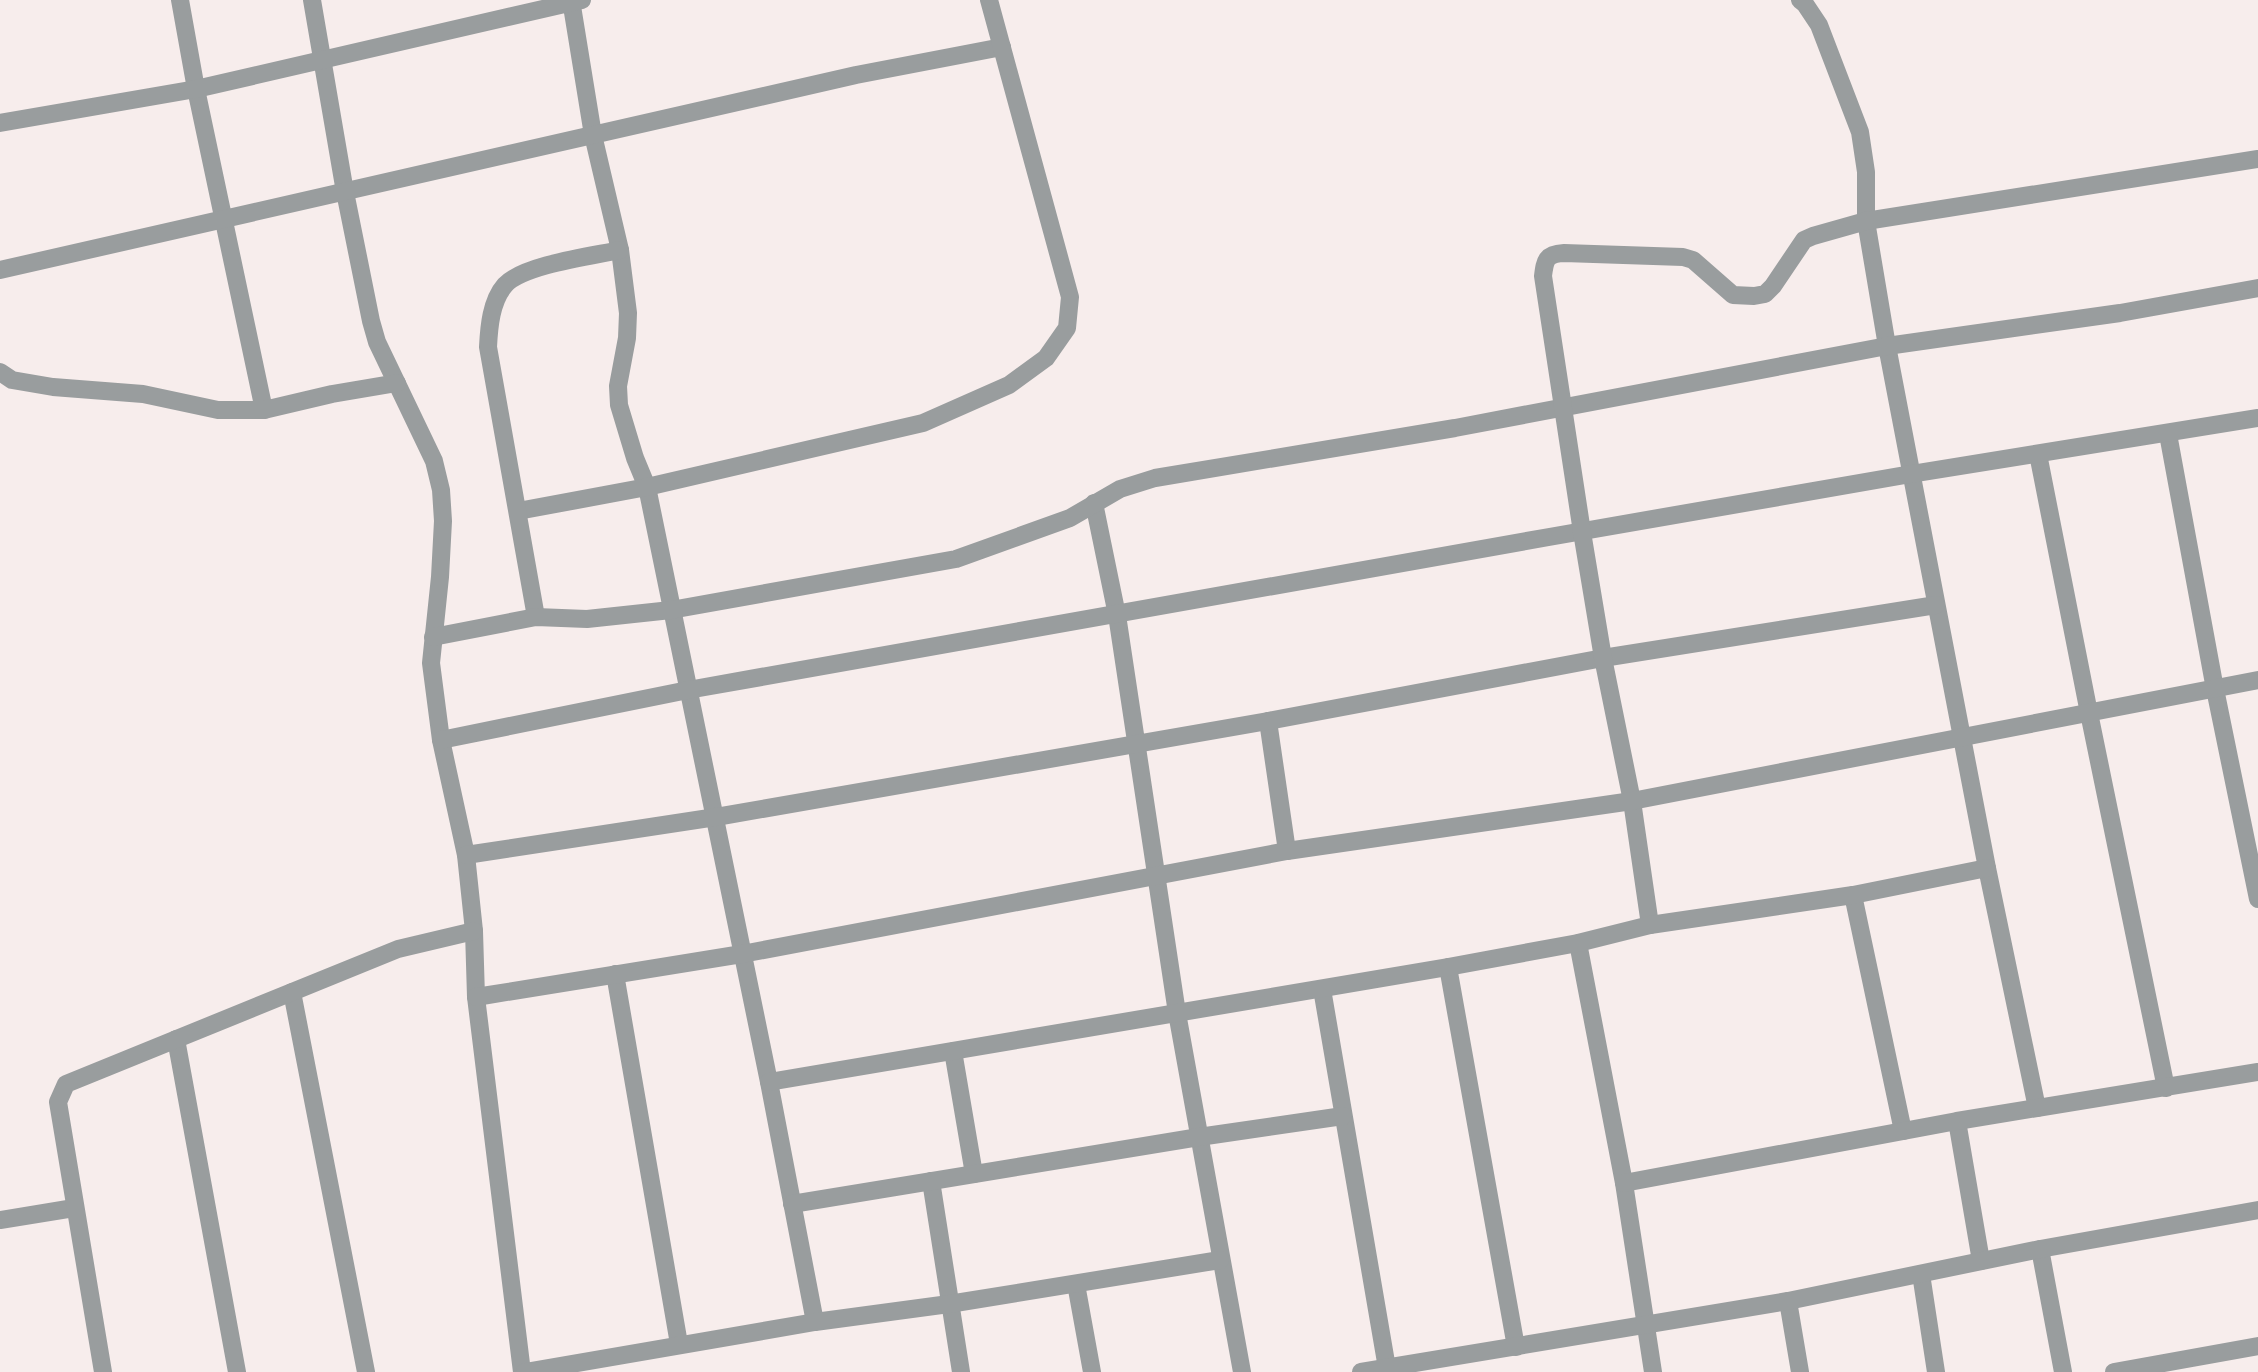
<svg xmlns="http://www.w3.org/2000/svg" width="2258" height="1372" font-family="Figtree,sans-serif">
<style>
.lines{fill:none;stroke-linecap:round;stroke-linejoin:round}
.minor{stroke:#999d9e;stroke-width:18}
</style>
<rect width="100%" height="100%" fill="#f7edec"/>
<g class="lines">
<g class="minor">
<path d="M 180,0 L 196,89 L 264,410"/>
<path d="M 312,0 L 345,192 L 371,321 L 377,342 L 434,461 L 441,490 L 443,521 L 440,577 L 431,663 L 441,740 L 466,855 L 474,931 L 476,997 L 522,1372"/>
<path d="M 571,0 L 593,135 L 620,250 L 628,313 L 627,338 L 618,386 L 619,405 L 635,458 L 647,487 L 769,1082 L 815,1322"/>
<path d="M 1800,0 L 1805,4 L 1819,25 L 1860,132 L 1866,172 L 1866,221 L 1887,346 L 1987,868 L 2037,1108"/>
<path d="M 0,123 L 196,89 L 582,0"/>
<path d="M 0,270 L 856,75 L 1002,47"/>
<path d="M 0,372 L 12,380 L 53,387 L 143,394 L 218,410 L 264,410 L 332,394 L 397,383"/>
<path d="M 2168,434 L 2215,689 L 2258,899"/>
<path d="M 2038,454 L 2089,713 L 2166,1088"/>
<path d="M 1094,503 L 1117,615 L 1177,1013 L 1242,1372"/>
<path d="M 518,511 L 647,487 L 923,423 L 1009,385 L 1046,358 L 1067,328 L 1070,297 L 989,0"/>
<path d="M 536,617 L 488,347 C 489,327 491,301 505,285 C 523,265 592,256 620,250"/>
<path d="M 433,637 L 536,617 L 587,619 L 671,610 L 956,559 L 1070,518 L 1120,489 L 1155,478 L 1455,428 L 1887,346 L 2120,313 L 2258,288"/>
<path d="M 1268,721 L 1287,851"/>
<path d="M 441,740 L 688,690 L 1549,537 L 1911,474 L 2258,418"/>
<path d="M 466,855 L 716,817 L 1268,721 L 1603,658 L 1936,605"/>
<path d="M 1853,895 L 1903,1131"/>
<path d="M 1650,925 L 1632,801 L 1603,658 L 1582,532 L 1543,276 C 1545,260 1546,254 1564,253 L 1683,257 L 1693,260 L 1733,295 L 1754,296 L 1765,294 L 1773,286 L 1804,240 L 1813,236 L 1866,221 L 2258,159"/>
<path d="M 1578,943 L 1624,1183 L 1653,1372"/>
<path d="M 1448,967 L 1516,1347"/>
<path d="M 615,974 L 679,1344"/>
<path d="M 1322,989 L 1387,1368"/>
<path d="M 292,992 L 366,1372"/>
<path d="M 476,997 L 742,954 L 1287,851 L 1632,801 L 2258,680"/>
<path d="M 176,1039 L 237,1372"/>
<path d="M 953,1051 L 974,1174"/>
<path d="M 769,1082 L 1448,967 L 1578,943 L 1650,925 L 1853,895 L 1987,868"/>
<path d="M 1957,1121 L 1981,1261"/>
<path d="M 931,1181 L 961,1372"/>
<path d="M 1624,1183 L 1957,1121 L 2258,1072"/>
<path d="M 792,1204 L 1199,1137 L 1343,1116"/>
<path d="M 0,1220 L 74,1208"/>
<path d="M 2040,1249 L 2063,1372"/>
<path d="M 1921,1274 L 1936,1372"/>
<path d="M 1076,1284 L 1092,1372"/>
<path d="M 1788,1301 L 1800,1372"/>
<path d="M 103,1372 L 58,1102 L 66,1084 L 398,949 L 474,931"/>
<path d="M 525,1372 L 815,1322 L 949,1304 L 1220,1260"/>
<path d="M 1361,1372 L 1788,1301 L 2040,1249 L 2258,1210"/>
<path d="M 2114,1372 L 2258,1346"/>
</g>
</g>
</svg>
